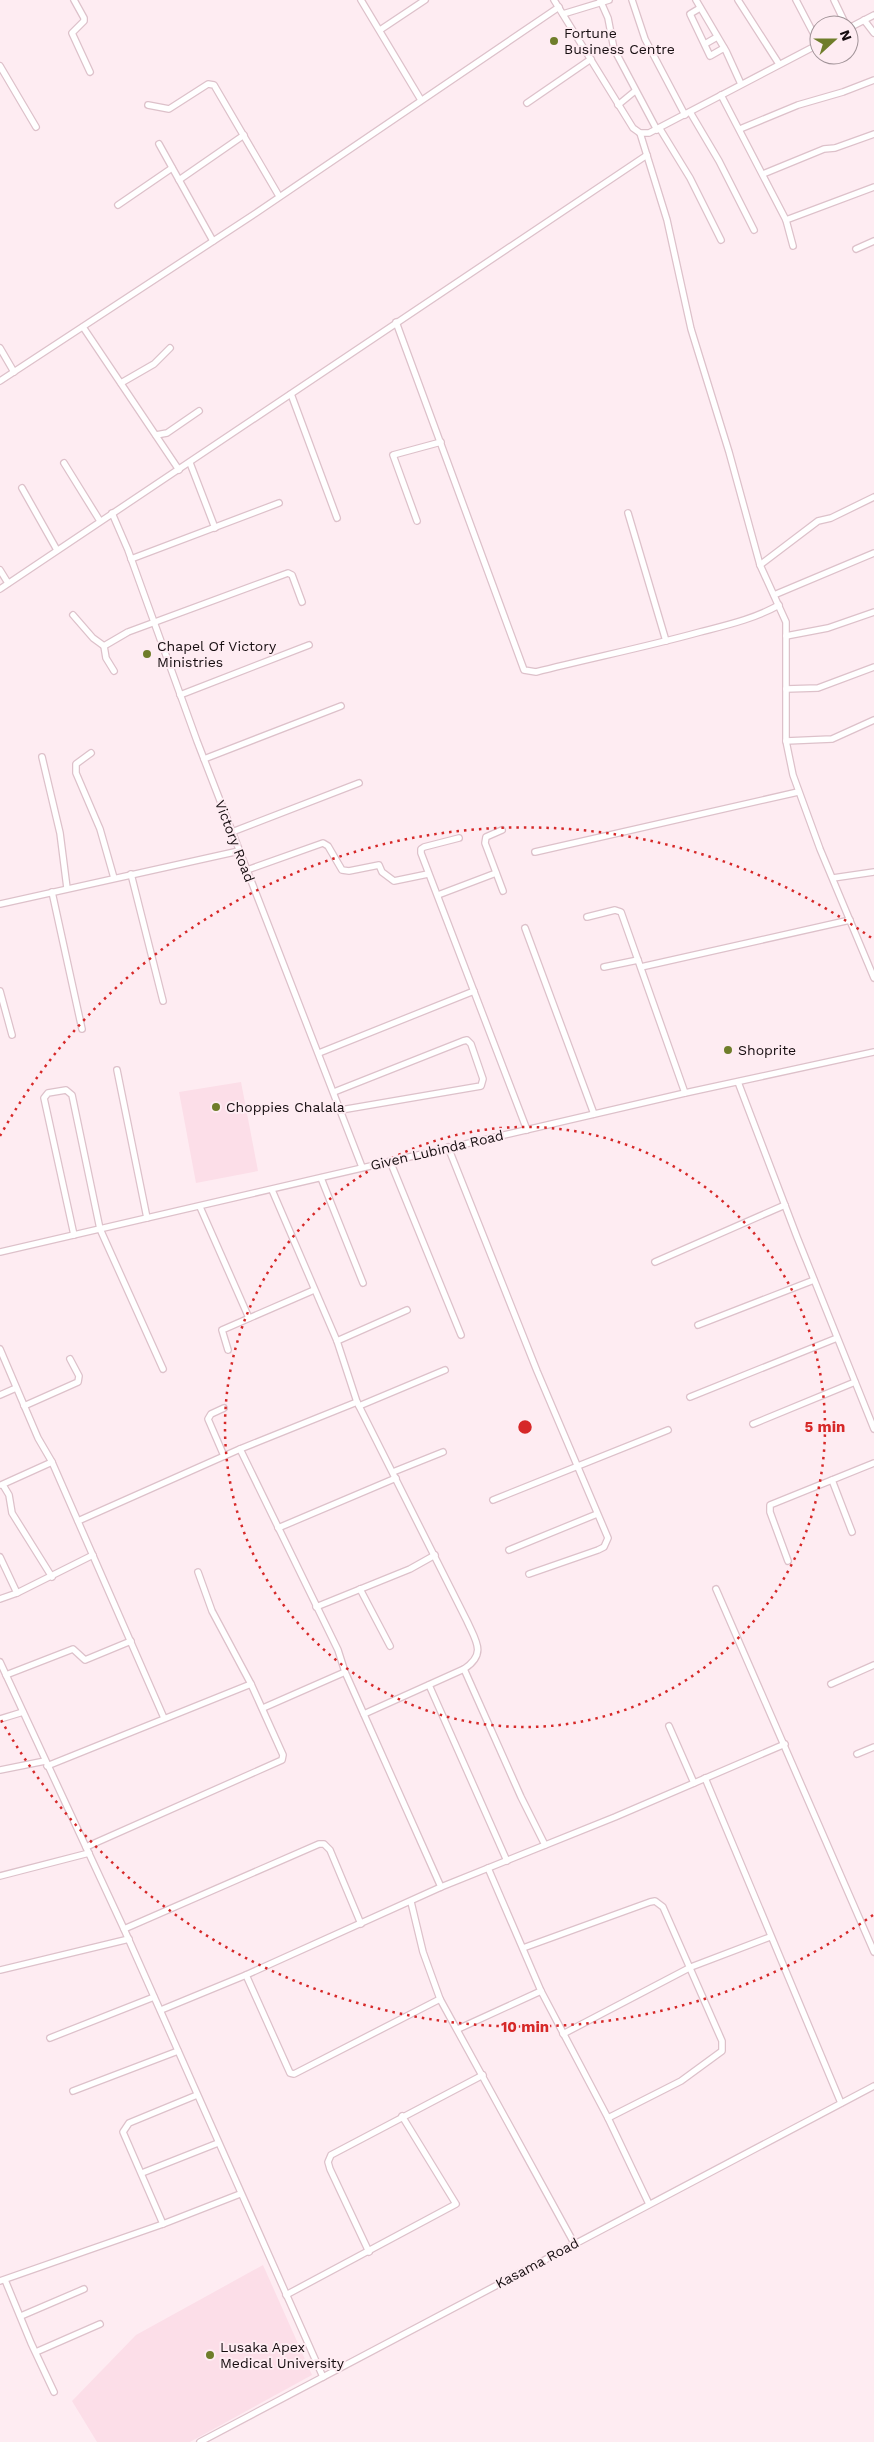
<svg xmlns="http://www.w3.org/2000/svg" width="874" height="2442" font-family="'Work Sans',sans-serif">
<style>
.built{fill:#fcdee8}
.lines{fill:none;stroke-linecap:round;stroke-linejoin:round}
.minor-casing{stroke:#ddc1ca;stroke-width:8}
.minor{stroke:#fff;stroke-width:5.5}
.ring{fill:none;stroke:#d62828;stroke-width:2.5;stroke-dasharray:2.5 5}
.poi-dot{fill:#6f7d2a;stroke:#feecf2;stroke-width:2}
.labels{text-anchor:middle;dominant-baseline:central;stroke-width:4;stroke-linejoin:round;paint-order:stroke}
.poi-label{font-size:14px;fill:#160d10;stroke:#feecf2;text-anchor:start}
.street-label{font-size:14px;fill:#160d10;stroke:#feecf2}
.centre{fill:#d62828;stroke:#feecf2;stroke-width:2.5}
.ring-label{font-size:15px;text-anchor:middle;font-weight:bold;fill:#d62828;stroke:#feecf2;stroke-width:4;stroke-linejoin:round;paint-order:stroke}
</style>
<rect width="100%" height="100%" fill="#feecf2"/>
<g class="built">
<path d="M 241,1082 L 258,1171 L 196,1183 L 179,1092 Z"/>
<path d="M 263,2265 L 312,2375 L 190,2442 L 97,2442 L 72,2401 L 136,2335 Z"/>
</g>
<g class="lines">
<g class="minor-casing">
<g id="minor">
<path d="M 74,0 L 84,18 L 84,21 L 72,33 L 90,72"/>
<path d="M 361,0 L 421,100"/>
<path d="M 554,0 L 633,128 L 640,133 L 649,133 L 819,44 L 796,0"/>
<path d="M 600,0 L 608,18 L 614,49 L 657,130"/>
<path d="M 632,0 L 645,39 L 685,115"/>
<path d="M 696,0 L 726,51 L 741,84"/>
<path d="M 738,0 L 779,64"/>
<path d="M 834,0 L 846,25"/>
<path d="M 700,8 L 690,14 L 710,56 L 724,48"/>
<path d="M 563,14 L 609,0"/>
<path d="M 864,20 L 874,33"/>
<path d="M 849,28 L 874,15"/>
<path d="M 380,30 L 425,0"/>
<path d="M 705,44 L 717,37"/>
<path d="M 0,66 L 36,127"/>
<path d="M 721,95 L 786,220 L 793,246"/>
<path d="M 527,103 L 591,59"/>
<path d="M 148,105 L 169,109 L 208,84 L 214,85 L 279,196"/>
<path d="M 618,105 L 635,91"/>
<path d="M 690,112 L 719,161 L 754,230"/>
<path d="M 660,129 L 690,178 L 721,240"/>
<path d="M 740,129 L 798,105 L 843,92 L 874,80"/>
<path d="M 640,133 L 667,220 L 691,329 L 729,452 L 760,565 L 786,622 L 786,741 L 793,775 L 820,849 L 874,978"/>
<path d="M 159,144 L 213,241"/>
<path d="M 763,174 L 824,149 L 835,148 L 874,134"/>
<path d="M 179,180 L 244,135"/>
<path d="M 118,205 L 172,168"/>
<path d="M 786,220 L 874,187"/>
<path d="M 856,249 L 874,241"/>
<path d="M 396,322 L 524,670 L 536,672 C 591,658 646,647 700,632 C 727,625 754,619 779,605"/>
<path d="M 83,327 L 179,470"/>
<path d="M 0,348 L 14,372"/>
<path d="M 0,381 L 256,213 L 559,7"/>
<path d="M 121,383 L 154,364 L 170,348"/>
<path d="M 291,394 L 337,518"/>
<path d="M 156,435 L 167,433 L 199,411"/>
<path d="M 64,463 L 100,521"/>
<path d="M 190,463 L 215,528"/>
<path d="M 22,488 L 57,550"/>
<path d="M 112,513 L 128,550 L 197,741 L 362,1167"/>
<path d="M 628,513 L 666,641"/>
<path d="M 417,521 L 393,455 L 441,442"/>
<path d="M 131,559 L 279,503"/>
<path d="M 760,565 L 818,521 L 831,518 L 874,497"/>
<path d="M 0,570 L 8,583"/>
<path d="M 0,589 L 647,155"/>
<path d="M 774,595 L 874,553"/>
<path d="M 73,615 L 93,638 L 104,646"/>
<path d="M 786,636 L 828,628 L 874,612"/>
<path d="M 114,671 L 106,658 L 104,646 L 128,632 L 288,573 L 292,575 L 302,602"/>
<path d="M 786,689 L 818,688 L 874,667"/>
<path d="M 180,695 L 309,645"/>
<path d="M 786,741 L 832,739 L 874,720"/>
<path d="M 91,753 L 76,764 L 76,773 L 100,829 L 114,878"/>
<path d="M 42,757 L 60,833 L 67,888"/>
<path d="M 204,759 L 341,706"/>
<path d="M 502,830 L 486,837 L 485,843 L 503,891"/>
<path d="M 232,832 L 359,783"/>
<path d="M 459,838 L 424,847 L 421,849 L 421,853 L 527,1130"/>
<path d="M 535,852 L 798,792"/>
<path d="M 247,870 L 323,843 L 328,846 L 342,870 L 349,871 L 379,865 L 382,872 L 394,881 L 428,874"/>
<path d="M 131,874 L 163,1001"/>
<path d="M 833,878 L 874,872"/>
<path d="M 52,892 L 82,1029"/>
<path d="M 438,895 L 496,873"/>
<path d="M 0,904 L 239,851"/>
<path d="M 587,917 L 615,910 L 621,912 L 685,1093"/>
<path d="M 525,928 L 594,1114"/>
<path d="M 604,967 L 638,960"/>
<path d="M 641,967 L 850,920"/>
<path d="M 0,991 L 12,1035"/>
<path d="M 319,1053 L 474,991"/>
<path d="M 117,1070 L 147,1218"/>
<path d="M 738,1082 L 797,1237 L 874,1429"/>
<path d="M 334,1092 L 463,1041 L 467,1040 L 471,1044 L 483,1079 L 481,1086 L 341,1110"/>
<path d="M 448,1147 L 537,1371 L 608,1538 L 604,1547 L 598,1550 L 529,1574"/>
<path d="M 390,1161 L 461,1335"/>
<path d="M 321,1178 L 363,1283"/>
<path d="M 272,1190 L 337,1341 L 357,1402 L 467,1621 C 476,1641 487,1654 464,1669 L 364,1714"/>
<path d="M 200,1207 L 249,1318"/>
<path d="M 74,1235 L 44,1098 L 48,1093 L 66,1090 L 72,1095 L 100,1229 L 163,1369"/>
<path d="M 0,1252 L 685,1093 L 874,1052"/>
<path d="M 655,1262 L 785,1205"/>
<path d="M 698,1325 L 814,1280"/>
<path d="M 337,1341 L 407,1310"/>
<path d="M 0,1349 L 38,1438 L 52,1462 L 164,1718"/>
<path d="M 228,1350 L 222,1330 L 314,1290"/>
<path d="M 0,1395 L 16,1388"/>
<path d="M 690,1397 L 837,1338"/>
<path d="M 24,1406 L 78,1382 L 79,1376 L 70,1359"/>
<path d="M 359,1406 L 445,1370"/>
<path d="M 224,1408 L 211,1414 L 208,1419 L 224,1456"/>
<path d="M 753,1424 L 855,1382"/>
<path d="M 240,1449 L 338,1650 L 345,1672 L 441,1887"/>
<path d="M 393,1472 L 443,1452"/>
<path d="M 832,1480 L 852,1532"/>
<path d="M 1,1485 L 52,1462"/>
<path d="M 3,1485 L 9,1495 L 12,1513 L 52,1577"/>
<path d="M 493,1500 L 668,1430"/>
<path d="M 78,1521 L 240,1449 L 357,1402"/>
<path d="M 278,1528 L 396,1478"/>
<path d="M 509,1550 L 597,1514"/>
<path d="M 0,1557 L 17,1593"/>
<path d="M 788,1561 L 770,1512 L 770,1505 L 874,1463"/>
<path d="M 198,1572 L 212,1611 L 251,1684"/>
<path d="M 360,1589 L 390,1646"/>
<path d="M 716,1589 L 874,1952"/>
<path d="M 0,1599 L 17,1593 L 93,1555"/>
<path d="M 316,1607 L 410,1569 L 435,1555"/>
<path d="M 0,1662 L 124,1929 L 323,2377"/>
<path d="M 464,1669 L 521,1797 L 545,1845"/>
<path d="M 6,1675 L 73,1649 L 85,1660 L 131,1641"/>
<path d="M 831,1684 L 874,1665"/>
<path d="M 429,1685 L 507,1861"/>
<path d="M 263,1708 L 345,1672"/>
<path d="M 0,1719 L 23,1712"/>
<path d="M 669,1726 L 694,1783"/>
<path d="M 857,1754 L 874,1747"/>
<path d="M 47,1766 L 251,1684 L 283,1755 L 282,1760 L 86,1847"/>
<path d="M 0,1770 L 45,1761"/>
<path d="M 705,1778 L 841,2103"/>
<path d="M 488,1868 L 541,1991 L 608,2118 L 649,2204"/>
<path d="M 0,1876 L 89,1853"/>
<path d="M 411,1902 L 423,1952 L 440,1999 L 574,2243"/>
<path d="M 124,1929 L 319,1844 L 324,1844 L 330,1850 L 361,1924"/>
<path d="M 523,1948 L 650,1902 L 655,1901 L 663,1907 L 722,2041 L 722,2051 L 681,2081 L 608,2118"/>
<path d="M 0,1970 L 129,1939"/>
<path d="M 246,1975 L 290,2073 L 294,2074 L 440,1999"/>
<path d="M 161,2010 L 246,1975 L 441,1887 L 615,1817 L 785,1744"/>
<path d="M 458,2029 L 541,1991"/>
<path d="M 563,2034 L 691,1967 L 770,1937"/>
<path d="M 50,2038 L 154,1997"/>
<path d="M 73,2091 L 178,2051"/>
<path d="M 142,2173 L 218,2143"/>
<path d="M 163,2224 L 123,2132 L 129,2123 L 197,2095"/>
<path d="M 369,2252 L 330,2169 L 328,2162 L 331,2155 L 483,2075"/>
<path d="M 5,2280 L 31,2343 L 54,2392"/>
<path d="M 0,2281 L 163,2224 L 240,2194"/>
<path d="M 286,2295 L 456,2204 L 402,2116"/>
<path d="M 21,2316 L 84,2289"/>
<path d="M 36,2352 L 100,2324"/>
<path d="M 200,2442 L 874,2086"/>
</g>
</g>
<use href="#minor" class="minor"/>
</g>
<g class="ring">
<circle cx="525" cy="1427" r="300"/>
<path d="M873 1915A600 600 0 0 1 0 1718M0 1136A600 600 0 0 1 873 939"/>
</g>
<g class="poi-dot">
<circle cx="554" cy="41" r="5"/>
<circle cx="147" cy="654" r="5"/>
<circle cx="728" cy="1050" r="5"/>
<circle cx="216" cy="1107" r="5"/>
<circle cx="210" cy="2355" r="5"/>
</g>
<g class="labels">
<g class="poi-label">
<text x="564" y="33">Fortune<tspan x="564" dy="16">Business Centre</tspan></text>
<text x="157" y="646">Chapel Of Victory<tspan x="157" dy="16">Ministries</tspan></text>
<text x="738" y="1050">Shoprite</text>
<text x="226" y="1107">Choppies Chalala</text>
<text x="220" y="2347">Lusaka Apex<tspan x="220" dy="16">Medical University</tspan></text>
</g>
<g class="street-label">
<text transform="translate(235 841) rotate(69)">Victory Road</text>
<text transform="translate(437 1150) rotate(-13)">Given Lubinda Road</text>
<text transform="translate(537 2263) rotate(-28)">Kasama Road</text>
</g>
</g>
<circle cx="525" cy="1427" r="8" class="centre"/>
<g class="ring-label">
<text x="825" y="1432">5 min</text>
<text x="525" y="2032">10 min</text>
</g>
<g transform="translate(834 40) rotate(69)"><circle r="24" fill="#feecf2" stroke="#a19398"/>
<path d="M0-4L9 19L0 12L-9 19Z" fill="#6f7d2a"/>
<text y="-8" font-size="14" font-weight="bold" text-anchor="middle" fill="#160d10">N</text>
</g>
</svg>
